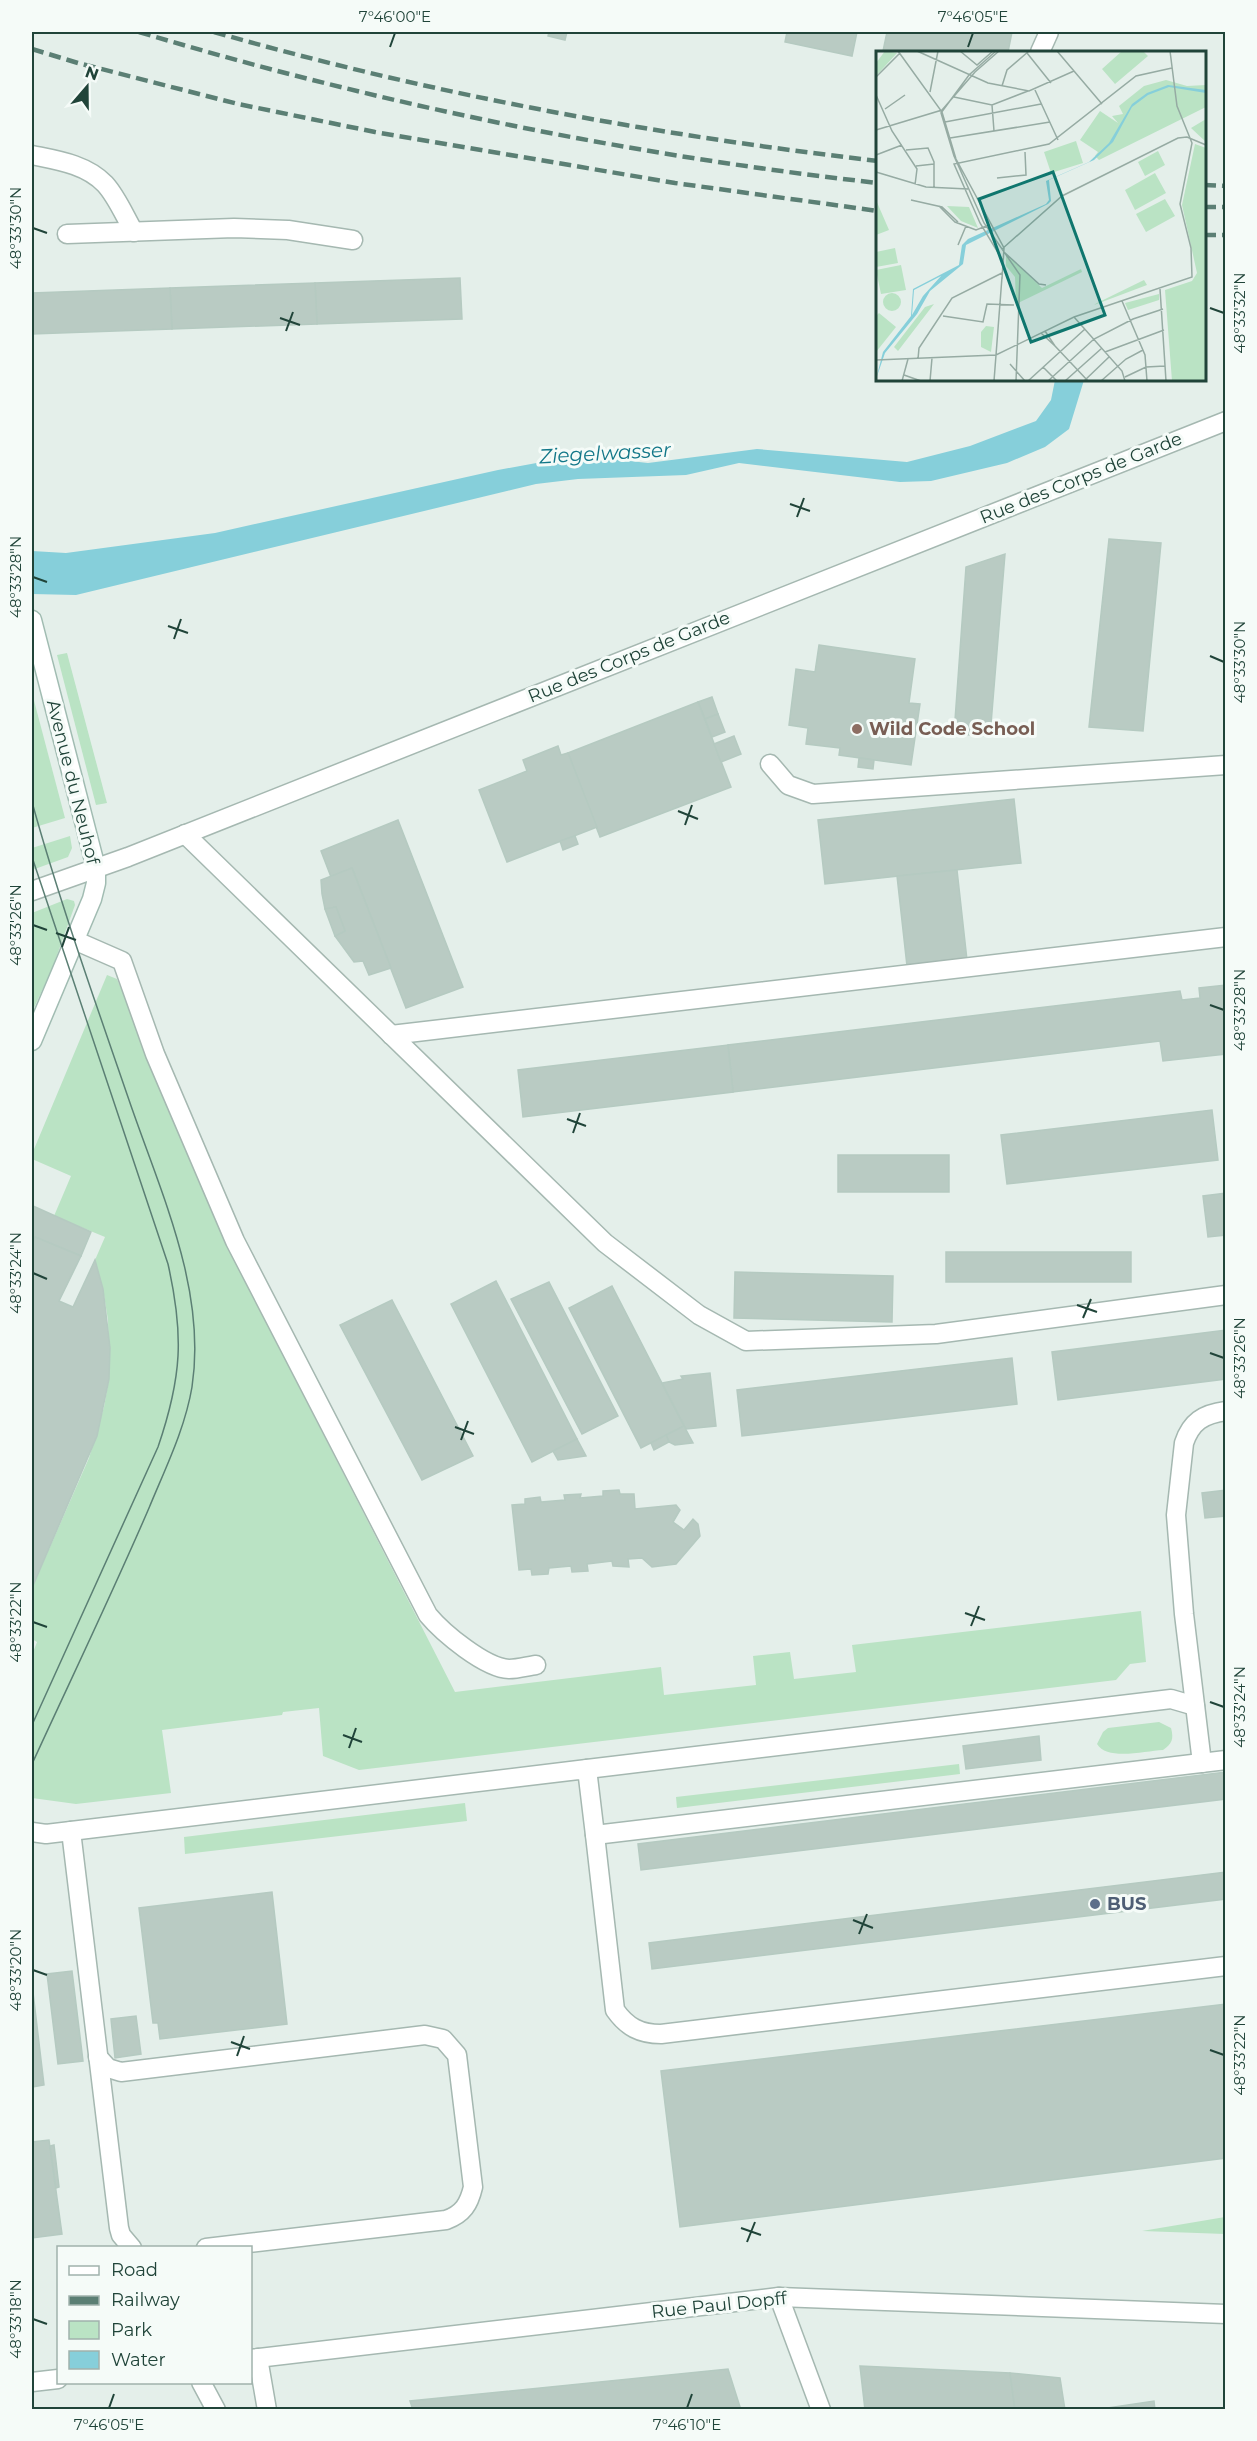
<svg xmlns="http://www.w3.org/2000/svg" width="1257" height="2441" font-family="Montserrat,sans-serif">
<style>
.green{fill:#bae3c4}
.water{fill:#86cfda}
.building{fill:#b9cbc3;stroke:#b5cac1;stroke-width:1.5}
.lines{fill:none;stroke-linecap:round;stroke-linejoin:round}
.lane-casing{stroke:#a5b8b1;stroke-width:21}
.street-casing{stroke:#a5b8b1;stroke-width:21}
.secondary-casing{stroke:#a1bcb2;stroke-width:21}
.lane{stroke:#fff;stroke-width:18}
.street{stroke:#fff;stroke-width:18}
.secondary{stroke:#fff;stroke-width:18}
.tram{stroke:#5b7f74;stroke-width:1.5}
.rail{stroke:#5b7f74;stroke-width:4.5;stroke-dasharray:12 6;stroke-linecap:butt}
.ticks{fill:none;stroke:#204439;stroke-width:2}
.education-dot{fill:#8d6e63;stroke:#f5fbf8;stroke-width:2}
.service-dot{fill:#5c6f8a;stroke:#f5fbf8;stroke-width:2}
.labels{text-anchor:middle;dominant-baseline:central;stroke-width:6;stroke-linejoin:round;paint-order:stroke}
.street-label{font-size:18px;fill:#204439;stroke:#f5fbf8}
.education-label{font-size:18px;font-weight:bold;fill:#785e54;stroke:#f5fbf8;text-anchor:start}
.service-label{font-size:18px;font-weight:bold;fill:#4e5e75;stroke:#f5fbf8;text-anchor:start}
.water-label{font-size:20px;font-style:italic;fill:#127788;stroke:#f5fbf8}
.inset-road{fill:none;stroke:#96aba3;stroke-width:1.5}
.view{fill:#0f766e;fill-opacity:0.15;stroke:#0f766e;stroke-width:3}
.inset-edge{fill:none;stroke:#204439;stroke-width:3}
.neatline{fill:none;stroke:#204439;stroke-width:2}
.ticks-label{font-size:15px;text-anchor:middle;fill:#204439}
</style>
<rect width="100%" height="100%" fill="#e4efea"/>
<g class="green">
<path d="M 67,653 L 107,803 L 96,805 L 57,655 Z"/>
<path d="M 32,693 L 65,818 L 32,828 Z"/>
<path d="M 70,836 L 72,848 L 68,857 L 32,870 L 32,848 Z"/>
<path d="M 67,899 L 74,901 L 75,905 L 52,969 L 33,1010 L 32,913 Z"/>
<path d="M 107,975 L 117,979 L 220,1223 L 292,1373 L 455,1692 L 661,1667 L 664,1695 L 756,1685 L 753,1656 L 790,1652 L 794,1679 L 856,1672 L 852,1645 L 1141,1611 L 1146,1662 L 1130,1664 L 1116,1680 L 359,1770 L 323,1756 L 319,1708 L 283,1712 L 282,1715 L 162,1730 L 171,1793 L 76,1804 L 32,1798 L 32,1655 L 37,1642 L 32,1639 L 32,1588 L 89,1458 L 104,1407 L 109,1379 L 108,1320 L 103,1289 L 95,1260 L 105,1237 L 54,1216 L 71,1176 L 32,1159 L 32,1154 Z"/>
<path d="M 1159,1722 L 1171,1728 C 1174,1739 1172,1744 1163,1750 C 1145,1751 1107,1761 1097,1744 L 1103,1732 L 1108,1728 Z"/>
<path d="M 959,1764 L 960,1774 L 677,1808 L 676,1797 Z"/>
<path d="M 465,1803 L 467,1821 L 185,1854 L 184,1837 Z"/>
<path d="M 1225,2217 L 1225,2234 L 1142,2231 Z"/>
</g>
<path class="water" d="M 1055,380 L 1084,380 L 1069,429 L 1045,447 L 1007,463 L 931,481 L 900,482 L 739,463 L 686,475 L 578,479 L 536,484 L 76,595 L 32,594 L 32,551 L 66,553 L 215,533 L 498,470 L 558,459 L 612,459 L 648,463 L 757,449 L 907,462 L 970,446 L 1036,421 L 1051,400 Z"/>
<g class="building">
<path d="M 549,32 L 567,32 L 565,40 L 548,36 Z"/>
<path d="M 787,32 L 857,32 L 852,56 L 785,42 Z"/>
<path d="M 887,32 L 1012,32 L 1008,52 L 890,52 L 883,51 Z"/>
<path d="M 460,278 L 462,319 L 317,324 L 315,283 Z"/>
<path d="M 315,283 L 317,324 L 172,329 L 170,288 Z"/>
<path d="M 170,288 L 172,329 L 32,334 L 32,293 Z"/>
<path d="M 1109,539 L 1161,543 L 1143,731 L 1089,727 Z"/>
<path d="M 1005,554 L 990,736 L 954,734 L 966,567 Z"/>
<path d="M 819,645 L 915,659 L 909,703 L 920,704 L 911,765 L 839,755 L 840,748 L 806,744 L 808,728 L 789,725 L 796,669 L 815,672 Z"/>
<path d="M 712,697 L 718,714 L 705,719 L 698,702 Z"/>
<path d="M 698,702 L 731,787 L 600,837 L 568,753 Z"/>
<path d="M 718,714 L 725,732 L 712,737 L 705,719 Z"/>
<path d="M 734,736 L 741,754 L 721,762 L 714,744 Z"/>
<path d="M 558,746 L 561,755 L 568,753 L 597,827 L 507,862 L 479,790 L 527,771 L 523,760 Z"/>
<path d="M 859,758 L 874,760 L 873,769 L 858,767 Z"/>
<path d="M 1014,799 L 1021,863 L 825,884 L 818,820 Z"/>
<path d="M 398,820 L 463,987 L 406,1008 L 352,868 L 331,877 L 321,851 Z"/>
<path d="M 575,836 L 578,844 L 563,850 L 560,841 Z"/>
<path d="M 352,868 L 391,968 L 369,975 L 363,961 L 354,962 L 335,936 L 345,931 L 336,907 L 325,909 L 322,894 L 321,880 Z"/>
<path d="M 957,870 L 967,960 L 907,966 L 897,876 Z"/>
<path d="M 336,907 L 345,931 L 335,936 L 325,909 Z"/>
<path d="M 1226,985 L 1226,1054 L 1163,1061 L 1160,1041 L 733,1092 L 728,1045 L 1180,991 L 1182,1000 L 1200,998 L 1199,988 Z"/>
<path d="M 728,1045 L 733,1092 L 523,1117 L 518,1070 Z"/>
<path d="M 1212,1110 L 1218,1160 L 1007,1184 L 1001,1135 Z"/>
<rect x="838" y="1155" width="111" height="37"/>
<path d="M 1226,1193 L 1226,1235 L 1208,1237 L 1203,1196 Z"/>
<path d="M 33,1206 L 91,1232 L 81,1256 L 35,1237 L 32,1243 Z"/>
<path d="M 35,1237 L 81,1256 L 59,1301 L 73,1307 L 95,1260 L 103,1289 L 110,1348 L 109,1379 L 97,1436 L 32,1588 L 32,1243 Z"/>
<rect x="946" y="1252" width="185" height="30"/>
<path d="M 735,1272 L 893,1276 L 892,1322 L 734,1318 Z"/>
<path d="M 496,1281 L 577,1439 L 532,1462 L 451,1304 Z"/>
<path d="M 549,1282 L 618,1416 L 582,1434 L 511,1299 Z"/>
<path d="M 612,1286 L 684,1426 L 641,1448 L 569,1308 Z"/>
<path d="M 392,1300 L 473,1456 L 422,1480 L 340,1325 Z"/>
<path d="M 1226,1330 L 1226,1379 L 1058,1400 L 1052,1352 Z"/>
<path d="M 1012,1358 L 1017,1404 L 742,1436 L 737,1390 Z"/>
<path d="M 710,1373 L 716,1426 L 686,1429 L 662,1383 L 683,1379 L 681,1376 Z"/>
<path d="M 684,1426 L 693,1443 L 675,1445 L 669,1442 L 666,1435 Z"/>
<path d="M 666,1435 L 669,1442 L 654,1450 L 651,1443 Z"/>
<path d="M 577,1439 L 586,1456 L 558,1460 L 553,1451 Z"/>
<path d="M 619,1490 L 620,1494 L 634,1494 L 635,1509 L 676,1505 L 680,1510 L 673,1522 L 684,1530 L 693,1519 L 698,1524 L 700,1536 L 676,1564 L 652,1567 L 642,1558 L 628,1559 L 629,1567 L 613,1566 L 612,1561 L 587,1564 L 588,1571 L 572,1572 L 571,1566 L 549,1568 L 548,1574 L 532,1575 L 531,1569 L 519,1570 L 512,1505 L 525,1504 L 525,1499 L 540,1497 L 541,1502 L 565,1500 L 564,1495 L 581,1494 L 580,1498 L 603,1496 L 603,1491 Z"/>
<path d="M 1226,1490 L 1226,1516 L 1205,1518 L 1202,1493 Z"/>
<path d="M 1039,1736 L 1041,1760 L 966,1769 L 963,1746 Z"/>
<path d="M 1226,1772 L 1226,1799 L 641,1870 L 638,1844 Z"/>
<path d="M 1226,1872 L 1226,1899 L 652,1969 L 649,1943 Z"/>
<path d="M 272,1892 L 287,2024 L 160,2039 L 158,2023 L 153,2023 L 139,1908 Z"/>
<path d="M 72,1971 L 83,2061 L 58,2064 L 47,1974 Z"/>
<path d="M 32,1984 L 44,2085 L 32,2087 Z"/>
<path d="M 1226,2004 L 1226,2158 L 680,2227 L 661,2071 Z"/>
<path d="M 136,2016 L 141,2054 L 115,2058 L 111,2019 Z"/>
<path d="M 49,2140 L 62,2234 L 32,2238 L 32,2142 Z"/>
<path d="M 54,2145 L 59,2187 L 56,2188 L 50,2146 Z"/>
<path d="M 860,2366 L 1010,2373 L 1015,2410 L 865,2410 Z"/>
<path d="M 728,2369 L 740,2407 L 735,2410 L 413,2410 L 410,2401 Z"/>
<path d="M 1010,2373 L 1060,2378 L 1065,2410 L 1015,2410 Z"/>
<path d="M 1154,2401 L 1155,2410 L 1094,2410 Z"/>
</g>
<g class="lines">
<g class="lane-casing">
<g id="lane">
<path d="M 1040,52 L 1049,32"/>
<path d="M 32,155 C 56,160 86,164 105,184 C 117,197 125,217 134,232"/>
<path d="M 67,234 L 234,228 L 288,230 L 353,240"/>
<path d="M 770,764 L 788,785 L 813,794 L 1226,765"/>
<path d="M 185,834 L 605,1243 L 699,1315 L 746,1341 L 936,1334 L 1226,1295"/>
<path d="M 391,1035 L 1226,937"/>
<path d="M 1202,1763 L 1184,1614 L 1176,1515 L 1184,1443 C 1191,1422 1203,1414 1226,1411"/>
<path d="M 587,1769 L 1171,1699 L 1195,1706"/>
<path d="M 71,1831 L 119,2228 L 121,2235 L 132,2248"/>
<path d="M 32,1832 L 46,1834 L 587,1769 L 595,1835 L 1226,1760"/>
<path d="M 595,1835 L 615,2010 C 627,2027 640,2034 661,2034 L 1226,1966"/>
<path d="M 98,2057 L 108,2068 L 121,2072 L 425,2035 L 443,2039 L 457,2055 L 473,2187 C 469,2204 463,2214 446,2220 L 206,2248"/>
</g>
</g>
<g class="street-casing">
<g id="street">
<path d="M 32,891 L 128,857 L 1226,421"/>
<path d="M 74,940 L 122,961 L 155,1054 L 235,1241 L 428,1615 C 443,1633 485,1668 509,1669 C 518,1669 528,1666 536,1665"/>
<path d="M 779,2297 L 821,2410"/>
<path d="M 258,2358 L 267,2410"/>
<path d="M 250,2359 L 779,2297 L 1226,2314"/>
<path d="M 32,2382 L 58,2379"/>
<path d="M 201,2382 L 216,2410"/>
</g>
</g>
<g class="secondary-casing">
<path id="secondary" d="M 32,620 L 96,868 L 96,883 L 92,899 L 32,1041"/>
</g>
<use href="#lane" class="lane"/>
<use href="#street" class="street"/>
<use href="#secondary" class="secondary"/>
<g class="tram">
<path d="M 32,802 C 60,903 95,1001 129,1100 C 160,1191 207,1289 192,1387 C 185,1429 165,1469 149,1508 C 112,1594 71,1679 32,1764"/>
<path d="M 32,857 L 168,1264 C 184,1335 182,1377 158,1447 L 32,1725"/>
</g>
<g class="rail">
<path d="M 139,32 C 379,104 628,155 878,183"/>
<path d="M 214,32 C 430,94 654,135 878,161"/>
<path d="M 32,49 L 78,63 L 238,104 L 375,132 L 675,183 L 878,211"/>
<path d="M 1204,185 L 1226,186"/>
<path d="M 1204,207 L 1226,207"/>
<path d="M 1204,235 L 1226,235"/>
</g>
</g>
<path class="ticks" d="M 390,47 L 395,33M 968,47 L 973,33M 33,228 L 47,233M 1210,308 L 1224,313M 280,318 L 300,325M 286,331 L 293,312M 790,504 L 810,511M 797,517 L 804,498M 33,577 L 47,582M 168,626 L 188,633M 174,639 L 181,619M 1210,656 L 1224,662M 678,811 L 698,819M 685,825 L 692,805M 33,925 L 47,930M 56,933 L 76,940M 62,947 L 69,927M 1210,1005 L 1224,1010M 567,1119 L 586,1126M 573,1133 L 580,1113M 33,1273 L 47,1279M 1077,1305 L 1097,1312M 1083,1318 L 1091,1299M 1210,1353 L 1224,1358M 455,1427 L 474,1434M 461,1440 L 468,1421M 965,1613 L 985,1620M 33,1622 L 47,1627M 971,1626 L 979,1606M 1210,1702 L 1224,1707M 343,1735 L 362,1742M 349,1748 L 356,1728M 853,1920 L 873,1928M 859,1934 L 867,1914M 33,1970 L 47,1975M 231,2042 L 250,2049M 1210,2050 L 1224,2055M 237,2056 L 244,2036M 741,2228 L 761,2235M 747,2242 L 755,2222M 33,2319 L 47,2324M 109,2408 L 114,2394M 687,2408 L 692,2394"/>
<circle class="education-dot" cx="857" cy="729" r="6"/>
<circle class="service-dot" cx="1095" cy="1904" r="6"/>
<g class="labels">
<g class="street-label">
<text transform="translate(1081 478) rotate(-22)">Rue des Corps de Garde</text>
<text transform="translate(629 657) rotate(-22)">Rue des Corps de Garde</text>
<text transform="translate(73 782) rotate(76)">Avenue du Neuhof</text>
<text transform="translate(719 2305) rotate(-6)">Rue Paul Dopff</text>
</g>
<g class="education-label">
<text x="869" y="729">Wild Code School</text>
</g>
<g class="service-label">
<text x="1107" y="1904">BUS</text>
</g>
<g class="water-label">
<text transform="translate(605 453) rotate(-3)">Ziegelwasser</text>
</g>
</g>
<g transform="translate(876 51)">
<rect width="330" height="330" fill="#e4efea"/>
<path d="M 9,0 L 21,2 L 0,25 L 0,12 ZM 246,0 L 267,0 L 272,5 L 239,33 L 226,18 ZM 290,29 L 311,35 L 330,34 L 330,56 L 223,109 L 219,105 L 222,101 L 204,89 L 224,60 L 242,72 L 236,65 L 247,63 L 243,55 L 268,35 ZM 330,68 L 330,91 L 315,77 ZM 200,90 L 207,112 L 175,122 L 168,101 ZM 319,93 L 330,97 L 330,330 L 296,330 L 289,239 L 316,230 L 321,222 L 306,154 ZM 282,100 L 289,114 L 269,125 L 262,111 ZM 279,122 L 290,142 L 259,159 L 249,139 ZM 289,148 L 299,165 L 270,181 L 260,163 ZM 0,149 L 13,179 L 0,184 ZM 71,155 L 93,156 L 102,177 L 85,170 ZM 19,197 L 22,212 L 0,216 L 0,201 ZM 130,203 L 166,237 L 205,218 L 206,221 L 140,253 L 139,226 L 130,215 ZM 25,214 L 30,239 L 5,243 L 0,219 ZM 268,229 L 271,234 L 218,254 L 221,252 ZM7 251a9 9 0 1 1 18 0a9 9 0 1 1-18 0ZM 283,243 L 283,249 L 252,259 L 249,252 ZM 58,253 L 22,300 L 18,296 L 49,256 ZM 3,262 L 20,276 L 0,301 L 0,265 ZM 110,275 L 118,276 L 115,301 L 105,296 L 105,281 Z" fill="#bae3c4"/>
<path d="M 292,34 L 330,39 L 330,42 L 293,36 L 272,44 L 256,56 L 237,91 L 218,109 L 173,129 L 175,150 L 172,153 L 90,194 L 87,213 L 54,240 L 41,263 L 9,302 L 0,328 L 7,301 L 35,265 L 37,238 L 83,214 L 86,194 L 92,188 L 170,153 L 173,149 L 170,130 L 213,111 L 233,92 L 256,53 L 271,42 ZM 65,225 L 47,245 L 36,264 L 38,239 Z" fill="#86cfda" fill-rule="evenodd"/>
<path class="inset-road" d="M 22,0 L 66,61 L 80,108 L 128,197 L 126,228M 41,0 L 112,32 L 153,40 L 198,20M 84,0 L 101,14 L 117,0M 120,0 L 93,24 L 65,62 L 78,105 L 108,172 L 144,224 L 140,330M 181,0 L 226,53M 151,2 L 175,32M 0,26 L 24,2M 126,35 L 131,19 L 153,0M 159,39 L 182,89M 54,41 L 62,0M 0,44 L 16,80 L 41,118 L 39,134M 78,46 L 116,54 L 152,40M 116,54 L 118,80M 9,58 L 29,44M 69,71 L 165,53M 0,79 L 66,59 L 99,21 L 123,0M 74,87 L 174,71M 30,99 L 52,97 L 58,111 L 58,137M 0,104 L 26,94M 40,115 L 58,113M 0,121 L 50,136 L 92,138M 121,127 L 150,124 L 149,101M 35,149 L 66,156 L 82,171M 63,155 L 79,171 L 100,179 L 113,174M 82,194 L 90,175M 126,198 L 186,145 L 302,87 L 311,86 L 330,94M 128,201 L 163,233 L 170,234M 127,210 L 104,172 L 78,113 L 173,93 L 260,25 L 296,17M 284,238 L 290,330M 246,250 L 269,304 L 271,330M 67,265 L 107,271 L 111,253 L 138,254M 198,266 L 246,320 L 249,330M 165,282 L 179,295 L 169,280M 179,295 L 212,330M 229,301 L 288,279M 42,308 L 43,297 L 76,247 L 126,222M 0,309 L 120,304 L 198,266 L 316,226 L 315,197 L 304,153 L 316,92 L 301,55 L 294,0M 134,313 L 149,330M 167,316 L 181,330M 28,324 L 45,330M 249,326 L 270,316 L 289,315M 26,330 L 32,308M 54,330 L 56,307M 118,330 L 126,226M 152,330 L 209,278M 172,330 L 218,288 L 257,268 L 287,258M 189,330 L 226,297M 208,330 L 233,306M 225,330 L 250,308 L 267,299"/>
<path class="view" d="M 177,121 L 229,264 L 155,291 L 103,148 Z"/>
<rect width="330" height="330" class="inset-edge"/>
</g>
<rect width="1257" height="2441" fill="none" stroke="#f5fbf8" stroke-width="66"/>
<rect x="57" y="2246" width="195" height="138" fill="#f5fbf8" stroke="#a0b2ac" stroke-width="1.5"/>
<rect x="69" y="2266" width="30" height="9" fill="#ffffff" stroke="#a0b2ac" stroke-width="1.5"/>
<text x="111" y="2276" font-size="18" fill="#204439">Road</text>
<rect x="69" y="2296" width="30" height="9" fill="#5b7f74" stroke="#a0b2ac" stroke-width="1.5"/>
<text x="111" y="2306" font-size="18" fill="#204439">Railway</text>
<rect x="69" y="2321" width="30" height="18" fill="#bae3c4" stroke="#a0b2ac" stroke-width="1.5"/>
<text x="111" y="2336" font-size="18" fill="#204439">Park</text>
<rect x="69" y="2351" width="30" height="18" fill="#86cfda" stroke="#a0b2ac" stroke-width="1.5"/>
<text x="111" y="2366" font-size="18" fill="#204439">Water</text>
<g transform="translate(87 87) rotate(20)" stroke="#f5fbf8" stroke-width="4.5" paint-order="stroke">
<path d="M0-4.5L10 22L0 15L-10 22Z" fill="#204439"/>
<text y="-9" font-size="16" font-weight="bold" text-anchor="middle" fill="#204439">N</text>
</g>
<rect x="33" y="33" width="1191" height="2375" class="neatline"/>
<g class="ticks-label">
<text x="395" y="22">7°46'00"E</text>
<text x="973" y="22">7°46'05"E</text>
<text transform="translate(16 228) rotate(-90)" y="5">48°33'30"N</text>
<text transform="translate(1240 313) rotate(-90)" y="5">48°33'32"N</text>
<text transform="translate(16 577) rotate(-90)" y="5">48°33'28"N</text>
<text transform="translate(1240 662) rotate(-90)" y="5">48°33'30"N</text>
<text transform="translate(16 925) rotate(-90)" y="5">48°33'26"N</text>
<text transform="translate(1240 1010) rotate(-90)" y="5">48°33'28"N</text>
<text transform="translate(16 1273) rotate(-90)" y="5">48°33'24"N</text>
<text transform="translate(1240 1358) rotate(-90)" y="5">48°33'26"N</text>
<text transform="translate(16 1622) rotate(-90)" y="5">48°33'22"N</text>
<text transform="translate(1240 1707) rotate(-90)" y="5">48°33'24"N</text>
<text transform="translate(16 1970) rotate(-90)" y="5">48°33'20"N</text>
<text transform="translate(1240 2055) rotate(-90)" y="5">48°33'22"N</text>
<text transform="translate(16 2319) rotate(-90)" y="5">48°33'18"N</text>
<text x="109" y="2430">7°46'05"E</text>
<text x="687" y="2430">7°46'10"E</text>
</g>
</svg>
